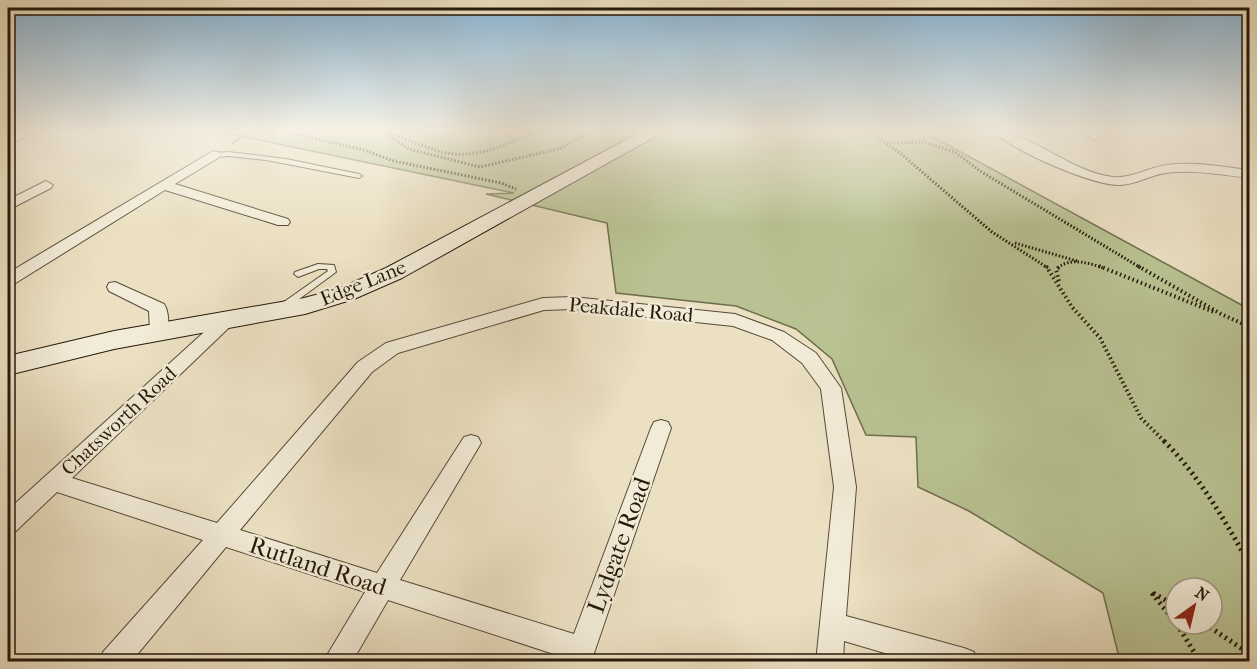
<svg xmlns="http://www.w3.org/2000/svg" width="1257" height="669" font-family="'IM FELL French Canon',serif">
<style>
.green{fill:#b9c292;stroke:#6e6e4e;stroke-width:1.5;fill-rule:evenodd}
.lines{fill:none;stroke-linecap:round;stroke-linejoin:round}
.lane-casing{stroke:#564b39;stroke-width:2}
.street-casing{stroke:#564b39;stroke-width:2}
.secondary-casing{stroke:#24190b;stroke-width:2}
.path-far2{stroke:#24190b;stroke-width:3;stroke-dasharray:1.5 2;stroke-linecap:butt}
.path-far1{stroke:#24190b;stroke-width:4;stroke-dasharray:1.5 3;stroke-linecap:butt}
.path{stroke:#24190b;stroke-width:5;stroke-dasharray:2 4;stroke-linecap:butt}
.lane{fill:#f2ebd7;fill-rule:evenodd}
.street{fill:#f2ebd7;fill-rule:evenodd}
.secondary{fill:#f2ebd7;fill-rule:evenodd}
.labels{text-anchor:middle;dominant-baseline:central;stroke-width:5;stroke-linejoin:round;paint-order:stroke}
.street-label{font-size:20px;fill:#24190b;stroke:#f2ebd7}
.near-street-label{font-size:24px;fill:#24190b;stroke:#f2ebd7}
</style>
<rect width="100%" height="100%" fill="#ebe0c2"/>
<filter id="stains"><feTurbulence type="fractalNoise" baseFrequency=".00333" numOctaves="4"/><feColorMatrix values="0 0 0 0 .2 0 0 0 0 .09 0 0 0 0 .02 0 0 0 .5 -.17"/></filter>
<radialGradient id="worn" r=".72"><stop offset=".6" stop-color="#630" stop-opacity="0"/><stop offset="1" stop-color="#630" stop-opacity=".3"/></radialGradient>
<path class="green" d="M 220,132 L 924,132 L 1249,309 L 1249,661 L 1120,661 L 1103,593 L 969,511 L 918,487 L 916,437 L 866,435 L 832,359 L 796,329 L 736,306 L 616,293 L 607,223 L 486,194 L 514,193 ZM 1176,588 L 1212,588 L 1212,624 L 1176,624 Z"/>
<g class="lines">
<g class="lane-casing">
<g id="lane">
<path d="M 229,152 L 286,159 L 359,174 L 362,176 L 359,178 L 266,160 L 229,156 L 213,157 L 210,155 L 213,153 Z"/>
<path d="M 318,264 L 334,265 L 336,272 L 287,308 L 281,308 L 280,306 L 281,304 L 328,271 L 327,269 L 319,269 L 298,277 L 294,274 L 295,272 Z"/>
</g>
</g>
<g class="street-casing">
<g id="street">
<path d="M 17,132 L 33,132 L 8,146 L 8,137 Z"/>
<path d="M 994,132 C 1032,132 1070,172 1113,177 C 1131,179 1149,167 1167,165 C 1194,161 1222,167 1250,170 L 1250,178 C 1222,175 1194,169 1166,173 C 1149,175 1134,186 1117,185 C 1090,184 1013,151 994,132 Z"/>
<path d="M 1078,132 L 1097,132 L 1101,136 L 1095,140 Z"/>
<path d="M 213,151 L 218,152 L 220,155 L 218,158 L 175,184 L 288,219 L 290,222 L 288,225 L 278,225 L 165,190 L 14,284 L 8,285 L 8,273 Z"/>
<path d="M 46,181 L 53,185 L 51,188 L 8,210 L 8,200 Z"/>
<path d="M 115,282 L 164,304 C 169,311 170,329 165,336 L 153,336 L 150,332 L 149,311 L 109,291 L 107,287 L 109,283 Z"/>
<path d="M 573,297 L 735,314 L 784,332 L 816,353 L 841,388 L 856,487 L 846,616 L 964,648 L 974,652 L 977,662 L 915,662 L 844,641 L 843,662 L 816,662 L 834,487 L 821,389 L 802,363 L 772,340 L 733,326 L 573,309 L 544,310 L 398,353 L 372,372 L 240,530 L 377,573 L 464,437 L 471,435 L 478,437 L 481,443 L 400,580 L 574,634 L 651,428 L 654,422 L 661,420 L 668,422 L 671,428 L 591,662 L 565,662 L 566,658 L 388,600 L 352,662 L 323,662 L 365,592 L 226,547 L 131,662 L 100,662 L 103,652 L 203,540 L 57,492 L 16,531 L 8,534 L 8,510 L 224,314 L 236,314 L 239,318 L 72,478 L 217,523 L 358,362 L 386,343 L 543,298 Z"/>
</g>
</g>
<g class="secondary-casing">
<path id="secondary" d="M 641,132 L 663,132 L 402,278 L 354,299 L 305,314 L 114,349 L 8,375 L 8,356 L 114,331 L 304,298 L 338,289 L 386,268 Z"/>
</g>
<g class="path-far2">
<path d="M 288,132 L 364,150 L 394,161 L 501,183 L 516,189"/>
<path d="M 384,132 L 409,149 L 480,167 L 558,149 L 590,132"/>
<path d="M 505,132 L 514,141"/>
<path d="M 869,132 L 900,153 L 992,232 L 1048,268"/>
<path d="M 385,133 C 403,137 420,145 438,151 C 472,161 504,146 535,132"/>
<path d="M 232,143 L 249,132"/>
<path d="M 887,143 L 924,142 L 955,152 L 980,171 L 1141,268"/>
<path d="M 1015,243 L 1077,261"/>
<path d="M 1058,268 C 1069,257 1090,263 1103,268"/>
</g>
<g class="path-far1">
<path d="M 1046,266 L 1072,307 L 1100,338 L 1141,418 L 1166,443"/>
<path d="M 1099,266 L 1214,312"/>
<path d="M 1138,266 L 1221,314 L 1250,327"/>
<path d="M 1059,281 L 1056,270 L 1060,266"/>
</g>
<g class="path">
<path d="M 1164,441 C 1200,477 1225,521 1250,565"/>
<path d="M 1176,606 L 1151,592 L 1176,623"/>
<path d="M 1177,624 L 1200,662"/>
<path d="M 1205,624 L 1250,654"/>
</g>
<use href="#lane" class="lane"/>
<use href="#street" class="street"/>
<use href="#secondary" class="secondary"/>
</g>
<linearGradient id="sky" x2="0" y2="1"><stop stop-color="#89b6d7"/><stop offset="0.58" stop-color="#f6f1e4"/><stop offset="1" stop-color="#f6f1e4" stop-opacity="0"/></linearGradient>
<rect width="1257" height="226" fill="url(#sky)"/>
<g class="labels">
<g class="street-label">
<text transform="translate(363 283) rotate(-22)">Edge Lane</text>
<text transform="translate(631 310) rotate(5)">Peakdale Road</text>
<text transform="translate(119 421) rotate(-43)">Chatsworth Road</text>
</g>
<g class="near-street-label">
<text transform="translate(619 545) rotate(-70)">Lydgate Road</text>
<text transform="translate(318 566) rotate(18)">Rutland Road</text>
</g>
</g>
<rect width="1257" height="669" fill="none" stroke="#ebe0c2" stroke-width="30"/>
<rect x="9" y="9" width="1239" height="651" fill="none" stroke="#24190b" stroke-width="3"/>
<rect x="15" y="15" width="1227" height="639" fill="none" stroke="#24190b" stroke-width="1.5"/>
<g transform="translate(1194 606) rotate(34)"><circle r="28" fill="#f2ebd7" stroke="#a09785" stroke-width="1.5"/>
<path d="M0-4.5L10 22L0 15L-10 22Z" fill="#8f2418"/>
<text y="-9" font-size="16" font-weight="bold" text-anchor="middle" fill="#24190b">N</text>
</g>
<rect width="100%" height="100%" filter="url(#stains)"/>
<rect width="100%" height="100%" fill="url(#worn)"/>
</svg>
